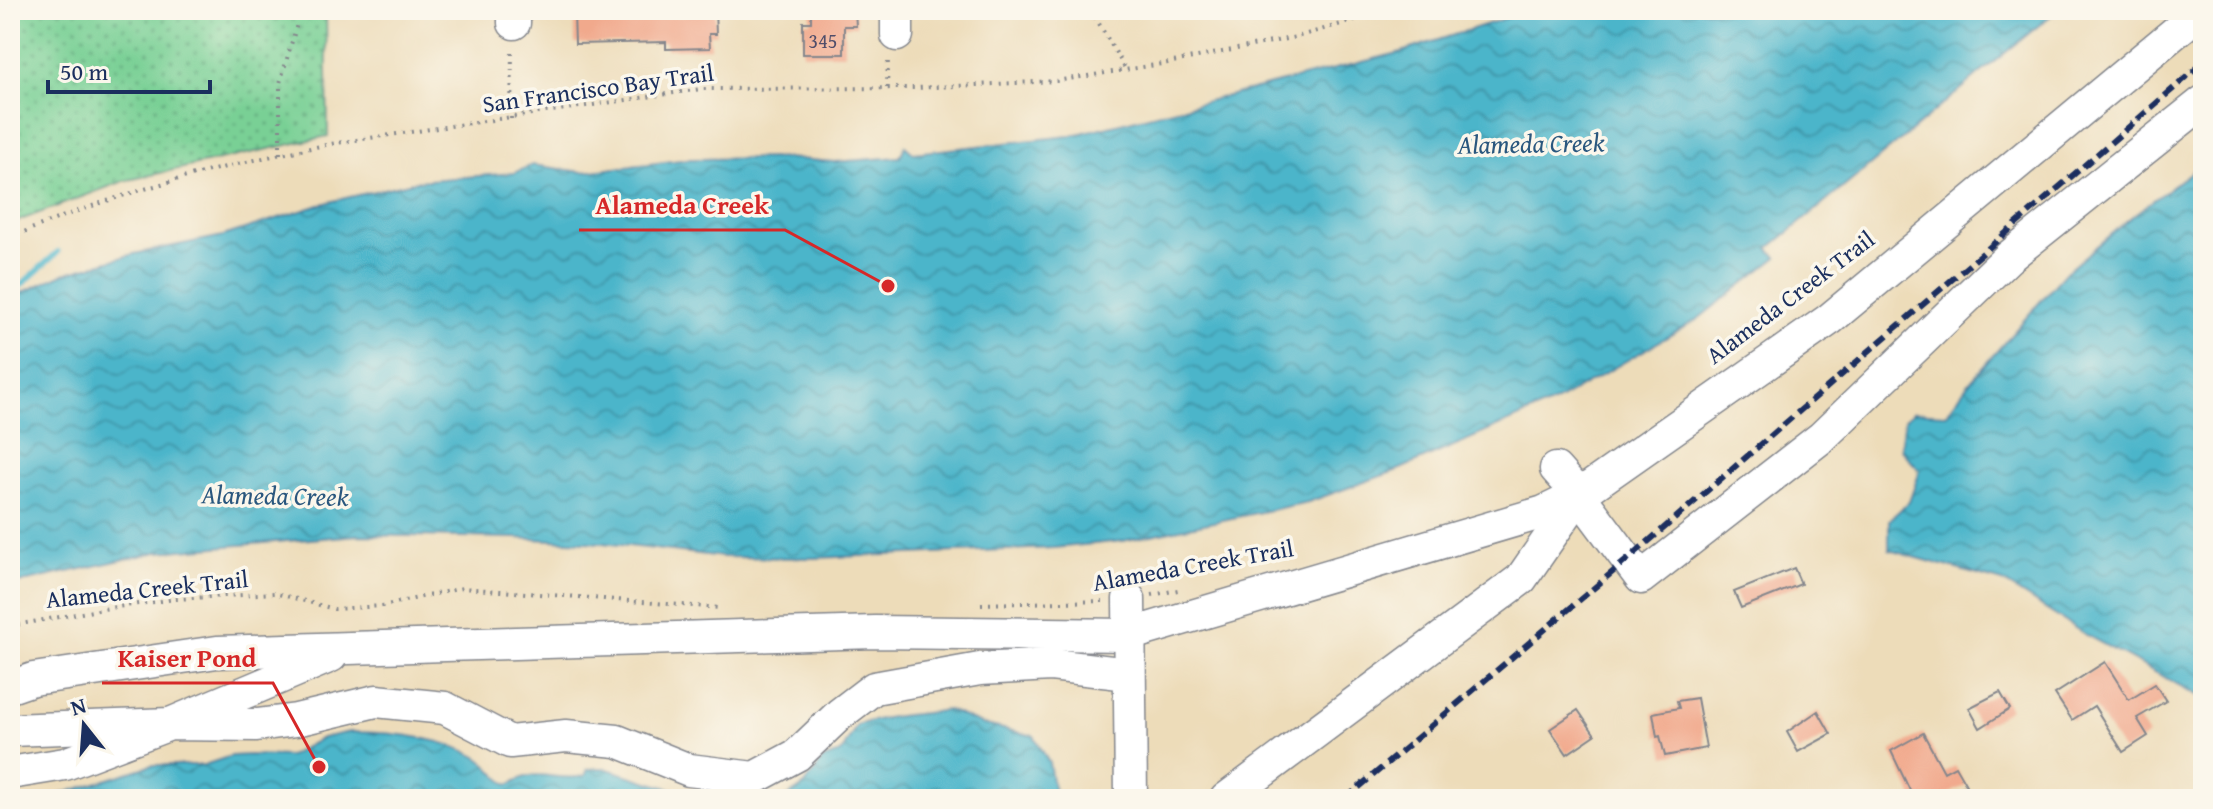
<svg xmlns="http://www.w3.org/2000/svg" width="2213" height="809" font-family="'Gentium Book Plus',serif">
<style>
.park{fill:url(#park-dots);stroke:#4a807a;stroke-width:2}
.water{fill:url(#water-waves);stroke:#347294;stroke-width:2}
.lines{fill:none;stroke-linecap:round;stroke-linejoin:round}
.stream{stroke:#4cb5ca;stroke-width:6}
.building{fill:#f1a98c}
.minor-casing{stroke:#84868c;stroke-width:35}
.path{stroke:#84868c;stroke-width:4;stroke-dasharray:2 6;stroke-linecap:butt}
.minor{stroke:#fff;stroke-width:32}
.rail{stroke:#1b2f5e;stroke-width:6;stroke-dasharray:12 6;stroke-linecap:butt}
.labels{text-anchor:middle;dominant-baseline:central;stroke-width:7;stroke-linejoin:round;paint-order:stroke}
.number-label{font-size:20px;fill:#504e6a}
.street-label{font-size:24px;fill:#1b2f5e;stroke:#fbf7ec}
.water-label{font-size:26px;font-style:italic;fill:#2a577e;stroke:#fbf7ec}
.leader{fill:none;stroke:#d62828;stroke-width:3}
.callout-dot{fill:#d62828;stroke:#fbf7ec;stroke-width:3}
.callout-label{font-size:26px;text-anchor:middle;font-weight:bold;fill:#d62828;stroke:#fbf7ec;stroke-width:7;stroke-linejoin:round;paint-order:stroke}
</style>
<defs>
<pattern id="park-dots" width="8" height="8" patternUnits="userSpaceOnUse" patternTransform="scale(2)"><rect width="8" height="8" fill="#79d095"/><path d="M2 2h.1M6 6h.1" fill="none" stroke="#62a97d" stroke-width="1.8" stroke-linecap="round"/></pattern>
<pattern id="water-waves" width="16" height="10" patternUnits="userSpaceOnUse" patternTransform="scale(2)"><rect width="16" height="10" fill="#4cb5ca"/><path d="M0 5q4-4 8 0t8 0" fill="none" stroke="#3e94a7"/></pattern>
</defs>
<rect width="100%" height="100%" fill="#fbf7ec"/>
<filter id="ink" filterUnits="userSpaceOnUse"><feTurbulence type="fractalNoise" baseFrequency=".0125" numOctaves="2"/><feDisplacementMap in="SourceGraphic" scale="16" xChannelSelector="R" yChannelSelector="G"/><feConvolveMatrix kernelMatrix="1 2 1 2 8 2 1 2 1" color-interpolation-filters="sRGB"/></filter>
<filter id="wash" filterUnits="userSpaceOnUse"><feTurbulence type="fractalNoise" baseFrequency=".006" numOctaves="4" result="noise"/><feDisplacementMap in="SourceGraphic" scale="32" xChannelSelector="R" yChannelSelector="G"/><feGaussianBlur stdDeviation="1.8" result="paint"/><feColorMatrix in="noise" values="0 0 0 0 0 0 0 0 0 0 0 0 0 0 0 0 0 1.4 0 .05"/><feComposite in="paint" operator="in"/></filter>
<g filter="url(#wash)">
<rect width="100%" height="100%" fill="#eddcb9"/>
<path class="park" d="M 10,10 L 326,10 L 328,136 L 124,181 L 10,224 Z"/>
<g class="water">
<path d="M 1531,10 L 2058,10 C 1960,88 1867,170 1769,248 L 1777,257 L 1698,319 L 1555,402 L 1398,470 L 1308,502 L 1123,541 L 1053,548 L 813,558 L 724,557 L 603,543 L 516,538 L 357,535 L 157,552 L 10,585 L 10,298 L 63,274 L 134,254 L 223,236 L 329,202 L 417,181 L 514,173 L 532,165 L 583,172 L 689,159 L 785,158 L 834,162 L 900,157 L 905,146 L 913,153 L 1069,136 L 1398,53 Z"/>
<path d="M 2203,163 L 2203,698 L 2086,635 L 2003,582 L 1889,550 L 1889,520 L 1909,502 L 1920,471 L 1901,449 L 1905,419 L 1913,412 L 1946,414 L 1969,383 L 2066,272 L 2136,213 Z"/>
<path d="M 948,710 L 981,724 L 1034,736 L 1049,763 L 1055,799 L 784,799 L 805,785 L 823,759 L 841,753 L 857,725 C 887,715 916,715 948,710 Z"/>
<path d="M 349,732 C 391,732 440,736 477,757 C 491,765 495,778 509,785 C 540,765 553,783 585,776 L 588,769 L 604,768 L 684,793 L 695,799 L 36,799 L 52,797 L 152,765 L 204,765 L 231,756 L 249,755 L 289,756 L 322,738 Z"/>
</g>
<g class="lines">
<path class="stream" d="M 10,295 L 58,252"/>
</g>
<g id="blocks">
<g class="building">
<path d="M 687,10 L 715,10 L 716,34 L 709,34 L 710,48 L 666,49 L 666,42 L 575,44 L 574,12 L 623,11 L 623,20 L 687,16 Z"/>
<path d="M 811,10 L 855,10 L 856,26 L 844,26 L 844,54 L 803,54 L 803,22 L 811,22 Z"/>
<path d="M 1794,568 L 1801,584 L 1741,608 L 1734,592 Z"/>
<path d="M 2105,662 L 2129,700 L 2155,684 L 2166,701 L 2137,718 L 2148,736 L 2123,752 L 2094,706 L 2072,720 L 2055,694 Z"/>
<path d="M 2000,692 L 2010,709 L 1980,728 L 1969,708 Z"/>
<path d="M 1697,698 L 1706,748 L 1665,756 L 1660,736 L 1657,737 L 1653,713 L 1679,708 L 1677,701 Z"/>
<path d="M 1578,710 L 1595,735 L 1567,754 L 1550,729 Z"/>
<path d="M 1818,711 L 1831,734 L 1798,752 L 1787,732 Z"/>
<path d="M 1923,733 L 1944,772 L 1955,766 L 1966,785 L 1939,799 L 1914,799 L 1891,751 Z"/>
</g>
</g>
</g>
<g filter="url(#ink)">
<use href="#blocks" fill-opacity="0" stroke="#84868c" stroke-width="2"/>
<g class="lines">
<g class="minor-casing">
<g id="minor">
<path d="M 514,10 L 514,23"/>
<path d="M 897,10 L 897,35"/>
<path d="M 1556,469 L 1579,495 L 1641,578 L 1822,437 L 2009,257 L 2203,102"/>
<path d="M 1129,599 L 1131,799"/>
<path d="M 10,687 L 33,679 L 217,652 L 875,632 L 1128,635 L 1544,512 L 1579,495 L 1830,319 L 2202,10"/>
<path d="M 10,730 L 170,724 L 331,656"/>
<path d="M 10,773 L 65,764 L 170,724 L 257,725 L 296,720 L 376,701 L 445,708 L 510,742 L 566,736 L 617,741 L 689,770 L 754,778 L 797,755 L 840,714 L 874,688 L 980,669 L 1051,665 L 1129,674"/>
<path d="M 1226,799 L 1521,579 L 1577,498"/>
</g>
</g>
<g class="path">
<path d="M 1091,10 L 1126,70"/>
<path d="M 887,88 L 888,59"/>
<path d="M 511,119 L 512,49"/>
<path d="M 280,154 L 280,83 L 301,10"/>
<path d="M 10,238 C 113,193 226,164 336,143 L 701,89 L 915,88 L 1056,81 L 1168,63 L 1296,37 L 1390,10"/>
<path d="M 1152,595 L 1183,589"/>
<path d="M 981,604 L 1104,601"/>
<path d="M 10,626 L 109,608 L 176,599 L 275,593 L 334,609 L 382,606 L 462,588 L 720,608"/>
</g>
<use href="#minor" class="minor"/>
<path class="rail" d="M 1345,799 L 1628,559 L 2203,63"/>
</g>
</g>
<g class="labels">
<g class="number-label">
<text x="823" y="40">345</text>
</g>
<g class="street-label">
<text transform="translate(598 88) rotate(-8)">San Francisco Bay Trail</text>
<text transform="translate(1790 297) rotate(-37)">Alameda Creek Trail</text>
<text transform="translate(1193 565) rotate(-10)">Alameda Creek Trail</text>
<text transform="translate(147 589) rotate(-6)">Alameda Creek Trail</text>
</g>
<g class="water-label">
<text transform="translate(1531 143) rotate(-1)">Alameda Creek</text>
<text transform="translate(275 495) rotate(1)">Alameda Creek</text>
</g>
</g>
<path class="leader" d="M888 286L785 230H579M319 767L273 683H102"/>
<g class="callout-dot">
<circle cx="888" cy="286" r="8"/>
<circle cx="319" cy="767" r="8"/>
</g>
<g class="callout-label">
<text x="682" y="214">Alameda Creek</text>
<text x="187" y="667">Kaiser Pond</text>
</g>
<rect width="2213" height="809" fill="none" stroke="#fbf7ec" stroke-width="40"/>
<g transform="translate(84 725) rotate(343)" stroke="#fbf7ec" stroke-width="6" paint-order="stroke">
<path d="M0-6L14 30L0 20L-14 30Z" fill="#1b2f5e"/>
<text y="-12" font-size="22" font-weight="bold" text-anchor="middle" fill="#1b2f5e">N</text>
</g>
<path d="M48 80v12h162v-12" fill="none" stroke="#1b2f5e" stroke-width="4"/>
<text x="60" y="80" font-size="24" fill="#1b2f5e" stroke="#fbf7ec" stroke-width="6" paint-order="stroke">50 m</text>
</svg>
